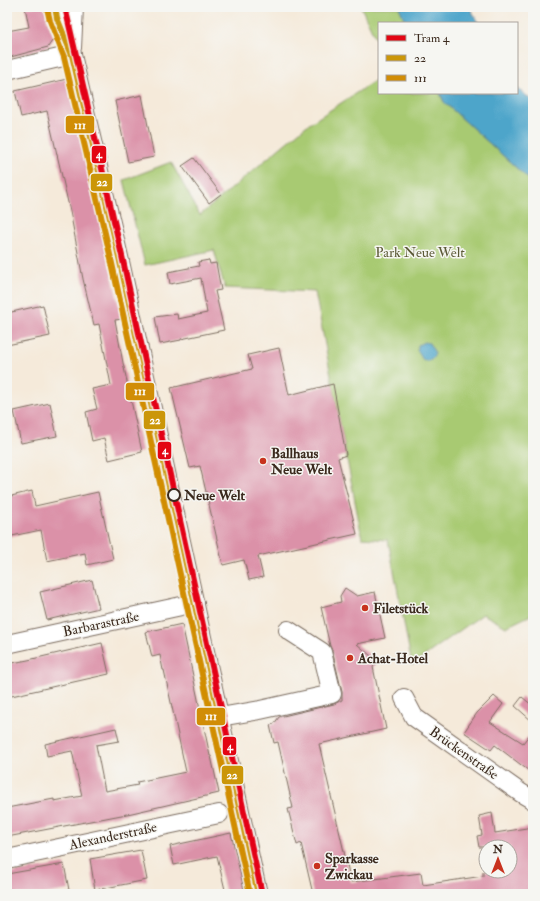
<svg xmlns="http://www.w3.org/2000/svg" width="540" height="901" font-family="'IM FELL Double Pica',serif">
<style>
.green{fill:#a8ca72;stroke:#727a48}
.water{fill:#4ea5ca;stroke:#446874}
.building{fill:#db91a8}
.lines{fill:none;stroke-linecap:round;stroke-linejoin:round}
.minor-casing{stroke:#7c6d60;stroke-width:20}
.minor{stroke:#fff;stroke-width:18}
.bus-1-casing{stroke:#f6f6f2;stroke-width:9}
.bus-2-casing{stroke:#f6f6f2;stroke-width:9}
.bus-1{stroke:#cb9608;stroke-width:6}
.bus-2{stroke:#d18d06;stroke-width:6}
.tram-1-casing{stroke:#f6f6f2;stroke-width:9}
.tram-1{stroke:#e30613;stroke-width:6}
.poi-dot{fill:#c8321e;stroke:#f6f6f2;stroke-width:1.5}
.stop-dot{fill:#f6f6f2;stroke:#3b2a1e;stroke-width:2}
.labels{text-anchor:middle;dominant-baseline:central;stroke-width:3;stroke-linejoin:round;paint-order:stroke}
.park-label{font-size:14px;fill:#5c5a37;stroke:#f6f6f2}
.poi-label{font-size:14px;font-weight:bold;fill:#3b2a1e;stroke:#f6f6f2;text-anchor:start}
.stop-label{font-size:14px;font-weight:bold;fill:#3b2a1e;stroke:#f6f6f2;text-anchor:start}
.street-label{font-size:14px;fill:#3b2a1e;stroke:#f6f6f2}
.line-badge{stroke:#f6f6f2;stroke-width:1.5}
.badge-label{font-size:11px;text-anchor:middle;font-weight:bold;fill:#fff}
</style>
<rect width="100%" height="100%" fill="#f6f6f2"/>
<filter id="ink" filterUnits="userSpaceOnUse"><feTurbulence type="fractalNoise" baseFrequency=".025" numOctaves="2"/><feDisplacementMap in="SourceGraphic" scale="8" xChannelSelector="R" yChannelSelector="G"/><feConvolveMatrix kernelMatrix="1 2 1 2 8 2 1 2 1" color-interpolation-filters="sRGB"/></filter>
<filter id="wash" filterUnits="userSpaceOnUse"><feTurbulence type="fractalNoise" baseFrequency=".012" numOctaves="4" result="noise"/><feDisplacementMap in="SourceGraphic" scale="16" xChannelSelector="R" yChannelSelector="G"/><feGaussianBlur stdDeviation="0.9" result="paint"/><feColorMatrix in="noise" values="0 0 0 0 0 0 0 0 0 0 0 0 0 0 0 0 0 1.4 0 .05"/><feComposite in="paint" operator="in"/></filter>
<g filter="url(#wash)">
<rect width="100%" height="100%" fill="#f5eada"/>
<g class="green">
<path d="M 361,7 L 399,7 L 406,23 L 379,23 L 379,46 Z"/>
<path d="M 379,78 L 379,93 L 440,93 L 444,102 L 533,183 L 533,614 L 506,627 L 483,614 L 412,665 L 388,540 L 362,538 L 315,292 L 225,288 L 214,250 L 145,265 L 124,180 L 171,162 L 200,215 L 306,126 Z"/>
</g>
<g class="water">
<path d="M 399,7 L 470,7 L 478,23 L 406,23 Z"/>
<path d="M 517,88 L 533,101 L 533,183 L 444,102 L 440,93 L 517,93 Z"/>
<path d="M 424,342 L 429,343 L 435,353 L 433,358 L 427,361 L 425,360 L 423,360 L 417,350 L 418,348 L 418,345 Z"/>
</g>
<g id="blocks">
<g class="building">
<path d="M 25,7 L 45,7 L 47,20 L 54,38 L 48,47 L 7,58 L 7,31 L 29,27 Z"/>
<path d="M 67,79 L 122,319 L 115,320 L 123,363 L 142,452 L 109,460 L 104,438 L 92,441 L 86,412 L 97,409 L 92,389 L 111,385 L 99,324 L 94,325 L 83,279 L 70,211 L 47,111 L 21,117 L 15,91 Z"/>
<path d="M 142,95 L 154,157 L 128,162 L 115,101 Z"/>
<path d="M 194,158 L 221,194 L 209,203 L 182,166 Z"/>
<path d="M 209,260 L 210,264 L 216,263 L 221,290 L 215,291 L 224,330 L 181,339 L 181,340 L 160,344 L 155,317 L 177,314 L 178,319 L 207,313 L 201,278 L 170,284 L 168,272 L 199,266 L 198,262 Z"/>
<path d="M 43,305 L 50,336 L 7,345 L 7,313 Z"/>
<path d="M 279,348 L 289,395 L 333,384 L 346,455 L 338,458 L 357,534 L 258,556 L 263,577 L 249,580 L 244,560 L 223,565 L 200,466 L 190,468 L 171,388 L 252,369 L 248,355 Z"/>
<path d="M 50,403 L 57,436 L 21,443 L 14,411 Z"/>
<path d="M 32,491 L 35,506 L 98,492 L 113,559 L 87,565 L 85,553 L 47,561 L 41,530 L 7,537 L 7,497 Z"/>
<path d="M 92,580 L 99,608 L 47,620 L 40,592 Z"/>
<path d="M 345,588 L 357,596 L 375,592 L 385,638 L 357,644 L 378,662 L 373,667 L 386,729 L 319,744 L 351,882 L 421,873 L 423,885 L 483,876 L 483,871 L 510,871 L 510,847 L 479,847 L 477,836 L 482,835 L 479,816 L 492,813 L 495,833 L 533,827 L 533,894 L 313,894 L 301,843 L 297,845 L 288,809 L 293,808 L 278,742 L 274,743 L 270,725 L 274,724 L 279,717 L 334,704 L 342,700 L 342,692 L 332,650 L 330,646 L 321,607 L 341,602 L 340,596 Z"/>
<path d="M 182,624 L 210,756 L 211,756 L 219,793 L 132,813 L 7,837 L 7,808 L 54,799 L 54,801 L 82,796 L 72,751 L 47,756 L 45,744 L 116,728 L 119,741 L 96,745 L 105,791 L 138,785 L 137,782 L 186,772 L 164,670 L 163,670 L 160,655 L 152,657 L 146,632 Z"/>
<path d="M 102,643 L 109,674 L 7,697 L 7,664 L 28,660 Z"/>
<path d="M 494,696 L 503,704 L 490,722 L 523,743 L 533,730 L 533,774 L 495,745 L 491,750 L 464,732 L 477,713 Z"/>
<path d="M 522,697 L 533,706 L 533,722 L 515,706 Z"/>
<path d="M 231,833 L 245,894 L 226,894 L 217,856 L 174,865 L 170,846 Z"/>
<path d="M 141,850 L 147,880 L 95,890 L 90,859 Z"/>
<path d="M 64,864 L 69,890 L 46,894 L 9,894 L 7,874 Z"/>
</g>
</g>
</g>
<g filter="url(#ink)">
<use href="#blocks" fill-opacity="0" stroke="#7c6d60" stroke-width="1"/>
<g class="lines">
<g class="minor-casing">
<g id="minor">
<path d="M 55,7 L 57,18 L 72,55 L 119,257 L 258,894"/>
<path d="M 72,48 L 74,7"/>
<path d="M 7,70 L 72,55"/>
<path d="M 7,644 L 195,603"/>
<path d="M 404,698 L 414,717 L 521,793 L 533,800"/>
<path d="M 220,717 L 260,710 L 332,694 L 322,652 L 288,630"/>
<path d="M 7,859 L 219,814"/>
</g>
</g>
<use href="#minor" class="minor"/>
<g class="bus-1-casing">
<path id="bus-1" d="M 55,7 L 57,18 L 72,55 L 119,257 L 258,894"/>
</g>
<g class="bus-2-casing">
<path id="bus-2" d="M 47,8 L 50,21 L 64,57 L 111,259 L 250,894"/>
</g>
<use href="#bus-1" class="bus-1"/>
<use href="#bus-2" class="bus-2"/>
<g class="tram-1-casing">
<path id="tram-1" d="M 65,7 L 122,256 L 262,894"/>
</g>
<use href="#tram-1" class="tram-1"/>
</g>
</g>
<g class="poi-dot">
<circle cx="263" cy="461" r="4"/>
<circle cx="365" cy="608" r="4"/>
<circle cx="350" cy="658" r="4"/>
<circle cx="317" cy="866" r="4"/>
</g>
<circle class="stop-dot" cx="174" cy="495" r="6"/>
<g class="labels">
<g class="park-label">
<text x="420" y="252">Park Neue Welt</text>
</g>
<g class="poi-label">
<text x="271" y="453">Ballhaus<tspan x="271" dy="16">Neue Welt</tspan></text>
<text x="373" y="608">Filetstück</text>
<text x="358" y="658">Achat-Hotel</text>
<text x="325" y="858">Sparkasse<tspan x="325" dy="16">Zwickau</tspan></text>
</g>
<g class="stop-label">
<text x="184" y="495">Neue Welt</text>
</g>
<g class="street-label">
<text transform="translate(101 624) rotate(-12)">Barbarastraße</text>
<text transform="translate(464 753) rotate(35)">Brückenstraße</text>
<text transform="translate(113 836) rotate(-12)">Alexanderstraße</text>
</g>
</g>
<g class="line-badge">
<rect x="65" y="115" width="30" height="19" rx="4" fill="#d18d06"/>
<rect x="91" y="145" width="16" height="19" rx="4" fill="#e30613"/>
<rect x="90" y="173" width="23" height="19" rx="4" fill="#cb9608"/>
<rect x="125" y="382" width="30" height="19" rx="4" fill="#d18d06"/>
<rect x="143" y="410" width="23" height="20" rx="4" fill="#cb9608"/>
<rect x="157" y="441" width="15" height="19" rx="4" fill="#e30613"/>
<rect x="196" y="707" width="30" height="19" rx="4" fill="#d18d06"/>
<rect x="222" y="736" width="15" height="20" rx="4" fill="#e30613"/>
<rect x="221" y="765" width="23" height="20" rx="4" fill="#cb9608"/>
</g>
<g class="badge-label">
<text x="80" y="129">111</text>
<text x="99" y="158">4</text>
<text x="102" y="186">22</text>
<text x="140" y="395">111</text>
<text x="155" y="424">22</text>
<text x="165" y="454">4</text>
<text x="211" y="720">111</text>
<text x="230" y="750">4</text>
<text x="232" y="779">22</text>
</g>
<rect width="540" height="901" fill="none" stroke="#f6f6f2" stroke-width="24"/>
<rect x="378" y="22" width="140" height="72" fill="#f6f6f2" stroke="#aba49d"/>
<rect x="386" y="35" width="20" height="6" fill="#e30613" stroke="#aba49d"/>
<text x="414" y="42" font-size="12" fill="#3b2a1e">Tram 4</text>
<rect x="386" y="55" width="20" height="6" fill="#cb9608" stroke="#aba49d"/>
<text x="414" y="62" font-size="12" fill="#3b2a1e">22</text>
<rect x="386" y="75" width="20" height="6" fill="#d18d06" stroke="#aba49d"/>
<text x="414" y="82" font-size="12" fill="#3b2a1e">111</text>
<g transform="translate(498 859)"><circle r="19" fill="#f6f6f2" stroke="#aba49d"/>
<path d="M0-3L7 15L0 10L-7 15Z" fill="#c8321e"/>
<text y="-6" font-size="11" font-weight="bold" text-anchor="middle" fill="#3b2a1e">N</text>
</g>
</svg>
